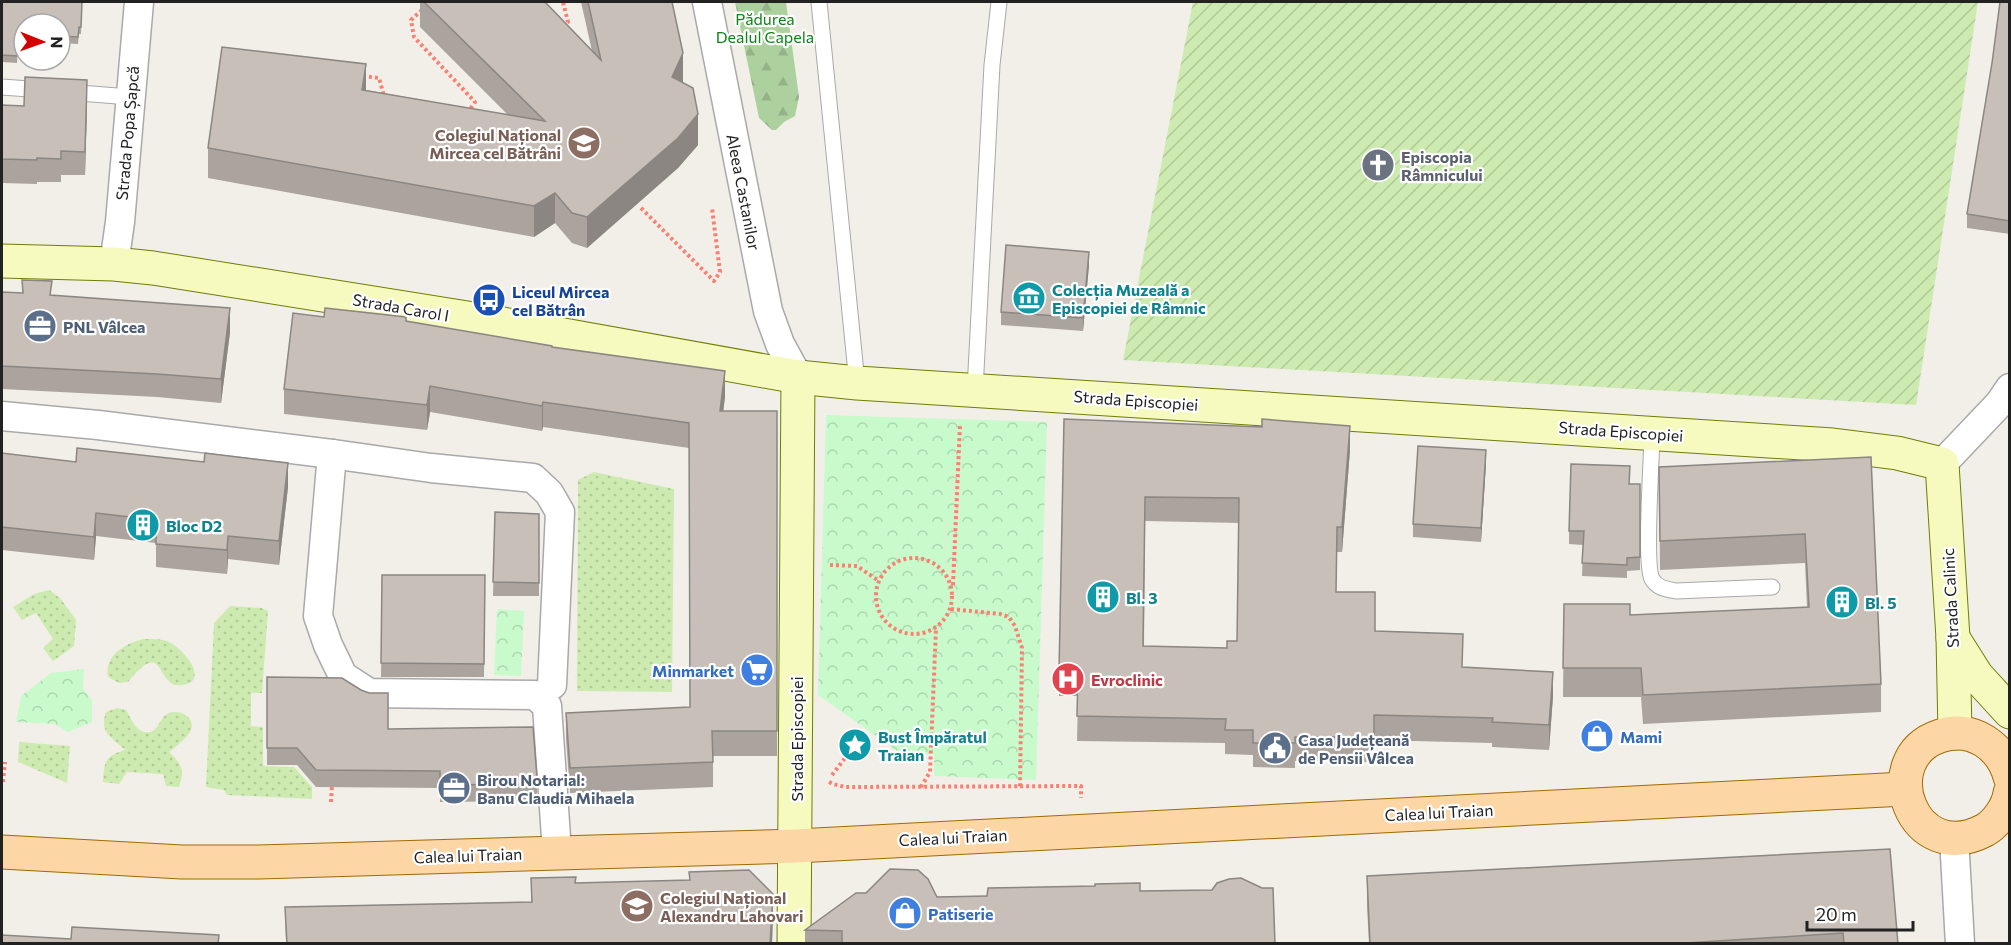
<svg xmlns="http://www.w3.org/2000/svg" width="2011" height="945" font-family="Commissioner,sans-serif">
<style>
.grass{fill:url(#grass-dots)}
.forest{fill:url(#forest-firs)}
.park{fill:url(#park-crowns)}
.garden{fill:url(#garden-furrows)}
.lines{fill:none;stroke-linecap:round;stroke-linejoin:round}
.lane-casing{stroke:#a9a9a9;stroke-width:17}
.street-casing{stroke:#a9a9a9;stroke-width:31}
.secondary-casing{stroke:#707d05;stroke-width:35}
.primary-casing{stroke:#a06b00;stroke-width:35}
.path{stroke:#fa8072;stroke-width:4;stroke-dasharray:3 3;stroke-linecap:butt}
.lane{stroke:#fff;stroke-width:15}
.street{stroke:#fff;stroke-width:28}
.secondary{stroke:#f7fabf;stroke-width:33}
.primary{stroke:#fcd6a4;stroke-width:33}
.wall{fill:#aba49e;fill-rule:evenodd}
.shaded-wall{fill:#8b8681}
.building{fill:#c7bfb8;stroke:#8b8681;stroke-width:1.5;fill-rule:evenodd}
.labels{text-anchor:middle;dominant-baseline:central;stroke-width:4.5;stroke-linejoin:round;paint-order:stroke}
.park-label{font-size:16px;fill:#0c8416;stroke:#fff}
.street-label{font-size:16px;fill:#222;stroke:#fff}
.education-label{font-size:16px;font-weight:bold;fill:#785e54;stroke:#fff;text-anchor:end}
.worship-label{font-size:16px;font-weight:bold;fill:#5b616d;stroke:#fff;text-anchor:start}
.culture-label{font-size:16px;font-weight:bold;fill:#0d838f;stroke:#fff;text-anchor:start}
.transit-label{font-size:16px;font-weight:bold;fill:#164399;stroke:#fff;text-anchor:start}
.service-label{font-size:16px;font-weight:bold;fill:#4e5e75;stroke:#fff;text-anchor:start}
.shop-label{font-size:16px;font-weight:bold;fill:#366cbe;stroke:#fff;text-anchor:start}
.health-label{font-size:16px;font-weight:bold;fill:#be3a42;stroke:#fff;text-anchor:start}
</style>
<defs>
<pattern id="grass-dots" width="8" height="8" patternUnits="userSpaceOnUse" patternTransform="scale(1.5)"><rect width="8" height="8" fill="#cdebb0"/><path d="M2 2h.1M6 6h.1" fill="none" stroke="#b0c997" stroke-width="1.8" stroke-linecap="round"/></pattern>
<pattern id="forest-firs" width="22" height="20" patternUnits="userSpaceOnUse" patternTransform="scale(1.5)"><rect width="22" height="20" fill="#add19e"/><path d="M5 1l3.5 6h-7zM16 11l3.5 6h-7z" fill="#95b388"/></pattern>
<pattern id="park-crowns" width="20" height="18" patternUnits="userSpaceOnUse" patternTransform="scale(1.5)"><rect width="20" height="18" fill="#c8facc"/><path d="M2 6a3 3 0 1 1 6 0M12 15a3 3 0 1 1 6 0" fill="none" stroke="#acd6af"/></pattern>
<pattern id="garden-furrows" width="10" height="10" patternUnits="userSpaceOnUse" patternTransform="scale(1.5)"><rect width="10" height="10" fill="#cdebb0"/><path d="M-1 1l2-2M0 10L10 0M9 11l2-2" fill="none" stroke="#b0c997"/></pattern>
</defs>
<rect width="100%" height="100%" fill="#f2efe9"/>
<g class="grass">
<path d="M 594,472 L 674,489 L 672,692 L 577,691 L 578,480 Z"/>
<path d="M 49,590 L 60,598 L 76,620 L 74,646 L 53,661 L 43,648 L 53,639 L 36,613 L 22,620 L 13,607 L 34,594 Z"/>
<path d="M 230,606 L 262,608 L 268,611 L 262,693 L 251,693 L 251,726 L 263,727 L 263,766 L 294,767 L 312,787 L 312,799 L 227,795 L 224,790 L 206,787 L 214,623 Z"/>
<path d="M 143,639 C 153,639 165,638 174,645 C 186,653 209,681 183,685 C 154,690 167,634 128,682 L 119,683 L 108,677 C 104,656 124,644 143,639 Z"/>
<path d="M 117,708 L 126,710 C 131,718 135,730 144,732 C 160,735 158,717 169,713 C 184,708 200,722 187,736 C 182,742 175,747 169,752 C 182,765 185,769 179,787 L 166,786 L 163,774 L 127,772 L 119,784 L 103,782 C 104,761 105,756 125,750 C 112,737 99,733 106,712 Z"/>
<path d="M 19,742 L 70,746 L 67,783 L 18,762 Z"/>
</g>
<path class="forest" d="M 735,2 L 786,2 L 799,97 L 795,116 L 784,122 L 776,130 L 772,130 L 759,118 Z"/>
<g class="park">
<path d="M 826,415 L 1047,422 L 1036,780 L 934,776 L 934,754 L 900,753 L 818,695 Z"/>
<path d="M 497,609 L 524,611 L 521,676 L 494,675 Z"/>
<path d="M 84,669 L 83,689 L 92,700 L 92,722 L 68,732 L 55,724 L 16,722 L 21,696 L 51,673 Z"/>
</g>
<path class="garden" d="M 1193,2 L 1978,2 L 1916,405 L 1123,360 Z"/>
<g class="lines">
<g class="lane-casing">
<g id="lane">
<path d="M 819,2 L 857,383"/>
<path d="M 2,87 L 43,90"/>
<path d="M 67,92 L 130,97"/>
<path d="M 975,390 L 992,65 L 999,2"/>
<path d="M 1652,433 C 1652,457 1644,564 1652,579 C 1657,588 1666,589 1676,591 L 1772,587"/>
</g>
</g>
<g class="street-casing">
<g id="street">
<path d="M 707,2 L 768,311 L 780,344 L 798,377"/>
<path d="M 114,264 L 120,222 L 139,2"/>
<path d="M 2,416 L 98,425 L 332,454 L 431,468 L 533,478 L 549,493 L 560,512 L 552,685"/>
<path d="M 332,454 L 318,616 L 328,645 L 343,676 L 369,693 L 535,695 L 547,706 L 557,852"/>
<path d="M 1942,464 L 1999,404 L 2010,388"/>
<path d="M 1954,838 L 1960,944"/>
</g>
</g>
<g class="secondary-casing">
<g id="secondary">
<path d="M 2,261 L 114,264 L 153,268 L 486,321 L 798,377 L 857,383 L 1833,445 L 1897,453 L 1942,464 L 1953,638 L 1955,733"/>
<path d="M 1953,638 L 1977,676 L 2010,712"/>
<path d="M 794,944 L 798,377"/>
</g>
</g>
<g class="primary-casing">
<g id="primary">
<path d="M 2010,777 C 2002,746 1972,725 1940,736 C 1873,758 1912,869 1985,830 C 1997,823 2008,807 2010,793"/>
<path d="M 2,852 L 182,862 L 259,862 L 796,846 L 1905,789"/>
</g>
</g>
<g class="path">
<path d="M 422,10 L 411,20 L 414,37 L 475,102 L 468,112"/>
<path d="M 562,25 L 568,22 L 563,2"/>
<path d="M 363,76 L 379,78 L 384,96"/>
<path d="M 641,208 L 714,281 L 720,272 L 712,208"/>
<circle cx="914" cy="596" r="38"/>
<path d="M 830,565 L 857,566 L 879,581"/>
<path d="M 953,585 L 960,425"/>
<path d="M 951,609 L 1000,614 L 1009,617 L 1015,626 L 1022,648 L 1020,787"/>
<path d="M 832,775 L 855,745"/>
<path d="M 3,782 L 5,762"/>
<path d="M 829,782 L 833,784 L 845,787 L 1081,786 L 1081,798"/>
<path d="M 921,787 L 930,772 L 936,628"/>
<path d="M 331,802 L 332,785"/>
</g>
<use href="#lane" class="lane"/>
<use href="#street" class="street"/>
<use href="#secondary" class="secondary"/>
<use href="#primary" class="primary"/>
</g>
<g class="wall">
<path d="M 2,2 L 82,2 L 81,34 L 79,34 L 78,44 L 60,43 L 60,24 L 24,24 L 24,40 L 18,40 L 17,63 L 2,62 Z"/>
<path d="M 420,2 L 545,2 L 592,51 L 581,2 L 672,2 L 683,82 L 698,145 L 678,168 L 587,248 L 572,243 L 555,223 L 534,237 L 208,178 L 208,148 L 366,90 L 508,115 L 420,27 Z"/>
<path d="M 2010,2 L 2010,234 L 1967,228 L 1967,214 L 1992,63 Z"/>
<path d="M 87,103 L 85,175 L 61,175 L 61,182 L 37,182 L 37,184 L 2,183 L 2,105 L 24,106 Z"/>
<path d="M 1089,265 L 1083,331 L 1001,325 L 1001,312 Z"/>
<path d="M 22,280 L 52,295 L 230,332 L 221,403 L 157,397 L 2,389 L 2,292 L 22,293 Z"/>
<path d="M 406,321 L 552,347 L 725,397 L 723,411 L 777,411 L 777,756 L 713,756 L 713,787 L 570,793 L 566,739 L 566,713 L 690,707 L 689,448 L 543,427 L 542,431 L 430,412 L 427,430 L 284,414 L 284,389 Z"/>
<path d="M 1064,419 L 1350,450 L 1342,552 L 1337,552 L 1336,592 L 1375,631 L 1463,667 L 1553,696 L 1549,750 L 1492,747 L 1492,743 L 1374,740 L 1374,762 L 1295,761 L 1295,768 L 1253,767 L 1253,755 L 1225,754 L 1225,743 L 1077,741 L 1078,696 L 1059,696 ZM 1145,521 L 1239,523 L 1237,641 L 1227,648 L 1144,646 Z"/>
<path d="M 2,453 L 288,487 L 279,565 L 228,559 L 227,574 L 156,567 L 156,543 L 96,536 L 94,560 L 2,550 Z"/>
<path d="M 1871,457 L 1881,684 L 1881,712 L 1643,724 L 1641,697 L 1563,697 L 1564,604 L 1630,615 L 1807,607 L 1805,563 L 1660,570 L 1659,467 Z"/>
<path d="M 1486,463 L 1481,542 L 1413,537 L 1413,524 Z"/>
<path d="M 1630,484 L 1640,484 L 1640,570 L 1627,571 L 1627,578 L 1582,576 L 1583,545 L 1569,544 L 1569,531 Z"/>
<path d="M 495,512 L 539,514 L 539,596 L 493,596 Z"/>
<path d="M 382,575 L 485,575 L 484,677 L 381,677 Z"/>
<path d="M 267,677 L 388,729 L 537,778 L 537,795 L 526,795 L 526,801 L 440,802 L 440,788 L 316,787 L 297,765 L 267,765 Z"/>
<path d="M 1890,849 L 1898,944 L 1369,944 L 1367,906 L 1367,876 Z"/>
<path d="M 531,878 L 576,883 L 773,921 L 772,944 L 286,944 L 285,907 L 531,902 Z"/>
<path d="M 1140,891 L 1275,944 L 805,944 L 805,930 L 937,897 Z"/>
</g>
<g class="shaded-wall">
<path d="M 683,53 L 683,83 L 672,77 Z"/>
<path d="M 366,64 L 366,94 L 362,90 Z"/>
<path d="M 87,80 L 87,103 L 85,175 L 85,152 Z"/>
<path d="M 698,114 L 698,145 L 678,168 L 587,248 L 587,217 Z"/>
<path d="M 555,193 L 555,223 L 534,237 L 534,206 Z"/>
<path d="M 1089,252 L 1089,265 L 1083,331 L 1083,318 Z"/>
<path d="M 230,308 L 230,332 L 221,403 L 221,379 Z"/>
<path d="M 725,371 L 725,397 L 720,437 L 720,411 Z"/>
<path d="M 430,386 L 430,412 L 427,430 L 427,405 Z"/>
<path d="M 543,402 L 543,427 L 542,431 L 542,406 Z"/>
<path d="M 1350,426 L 1350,450 L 1342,552 L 1342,527 Z"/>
<path d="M 1486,450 L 1486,463 L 1481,542 L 1481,528 Z"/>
<path d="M 288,463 L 288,487 L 279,565 L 279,541 Z"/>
<path d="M 96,513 L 96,536 L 94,560 L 94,537 Z"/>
<path d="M 228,536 L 228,559 L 227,574 L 227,550 Z"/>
<path d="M 1553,672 L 1553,696 L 1549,750 L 1549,725 Z"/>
<path d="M 773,894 L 772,944 L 770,944 Z"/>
</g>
<g class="building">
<path d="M 2,2 L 82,2 L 81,27 L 79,27 L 78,37 L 60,36 L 60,24 L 24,24 L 24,33 L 18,33 L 17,56 L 2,55 Z"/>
<path d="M 424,2 L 545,2 L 601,60 L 588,2 L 672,2 L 683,53 L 672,77 L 693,88 L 698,114 L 678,138 L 587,217 L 572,213 L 555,193 L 534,206 L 208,148 L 222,47 L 366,64 L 362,90 L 545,121 Z"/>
<path d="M 2000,2 L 2010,2 L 2010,221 L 1967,214 L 1992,63 Z"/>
<path d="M 25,77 L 87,80 L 85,152 L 61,151 L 61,159 L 37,158 L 37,160 L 2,159 L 2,105 L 24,106 Z"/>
<path d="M 1006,245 L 1089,252 L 1083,318 L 1001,312 Z"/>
<path d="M 22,280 L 52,281 L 50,295 L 230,308 L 221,379 L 157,374 L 2,366 L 2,292 L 23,293 Z"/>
<path d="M 325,308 L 406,317 L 406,321 L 552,346 L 552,347 L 725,371 L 720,411 L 777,411 L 777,731 L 712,731 L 713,762 L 570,768 L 566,713 L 690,707 L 689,423 L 543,402 L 542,406 L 430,386 L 427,405 L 284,389 L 293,313 L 324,317 Z"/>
<path d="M 1064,419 L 1262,427 L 1262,419 L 1350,426 L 1342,527 L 1337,527 L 1336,592 L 1375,592 L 1375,631 L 1463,634 L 1462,667 L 1553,672 L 1549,725 L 1492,722 L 1493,718 L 1374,715 L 1374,737 L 1295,737 L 1295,743 L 1253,743 L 1253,730 L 1225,730 L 1226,719 L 1077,716 L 1078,672 L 1059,672 ZM 1145,497 L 1239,498 L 1237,641 L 1227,641 L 1227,648 L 1143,646 Z"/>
<path d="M 1418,446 L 1486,450 L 1481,528 L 1413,524 Z"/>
<path d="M 77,448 L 204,462 L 205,453 L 288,463 L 279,541 L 228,536 L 227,550 L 156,544 L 156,520 L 96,513 L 94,537 L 2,527 L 2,453 L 76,462 Z"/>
<path d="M 1871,457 L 1881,684 L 1643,695 L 1641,668 L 1563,668 L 1564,604 L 1630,604 L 1630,615 L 1809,607 L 1805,534 L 1660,541 L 1659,467 Z"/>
<path d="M 1571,464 L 1630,466 L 1629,484 L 1640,484 L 1640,557 L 1627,558 L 1627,565 L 1582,563 L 1584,531 L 1569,531 Z"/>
<path d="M 495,512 L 539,514 L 539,583 L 493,582 Z"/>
<path d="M 382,575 L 485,575 L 484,664 L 381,663 Z"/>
<path d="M 267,677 L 342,678 L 361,690 L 369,693 L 388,693 L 388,729 L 533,727 L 537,778 L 526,778 L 526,784 L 440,785 L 440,771 L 316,770 L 297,748 L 267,748 Z"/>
<path d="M 1890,849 L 1898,944 L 1844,944 L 1843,933 L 1670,944 L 1370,944 L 1367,876 Z"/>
<path d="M 890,869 L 918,870 L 928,879 L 937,897 L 987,896 L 988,888 L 1095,886 L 1095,884 L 1140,883 L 1140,891 L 1212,890 L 1217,883 L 1229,879 L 1241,878 L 1262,888 L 1273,888 L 1275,944 L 842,944 L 842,931 L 805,930 L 856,893 L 866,893 Z"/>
<path d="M 749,870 L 773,894 L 770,944 L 287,944 L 285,907 L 532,902 L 531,878 L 576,877 L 575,883 L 690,880 L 689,872 Z"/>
<path d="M 72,927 L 219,935 L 218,944 L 2,944 L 2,935 L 71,939 Z"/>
</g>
<defs>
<g id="school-disc" transform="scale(1.725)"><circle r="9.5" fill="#8d6e63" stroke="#fff"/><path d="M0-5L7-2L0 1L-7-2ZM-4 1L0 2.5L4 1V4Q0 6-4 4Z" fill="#fff"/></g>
<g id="church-disc" transform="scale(1.725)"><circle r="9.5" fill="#6b7280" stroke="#fff"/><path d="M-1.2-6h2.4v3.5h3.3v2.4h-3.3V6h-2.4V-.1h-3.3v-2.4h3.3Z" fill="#fff"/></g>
<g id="museum-disc" transform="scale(1.725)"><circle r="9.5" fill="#0f9aa8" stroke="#fff"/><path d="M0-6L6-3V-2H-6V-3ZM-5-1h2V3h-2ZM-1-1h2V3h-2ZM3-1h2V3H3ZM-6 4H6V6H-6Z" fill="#fff"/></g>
<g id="bus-disc" transform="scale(1.725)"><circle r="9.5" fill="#1a4fb4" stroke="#fff"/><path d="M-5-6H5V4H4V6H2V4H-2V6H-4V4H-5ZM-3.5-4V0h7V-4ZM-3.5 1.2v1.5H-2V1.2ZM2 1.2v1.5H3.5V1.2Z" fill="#fff"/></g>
<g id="office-disc" transform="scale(1.725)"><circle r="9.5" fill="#5c6f8a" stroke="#fff"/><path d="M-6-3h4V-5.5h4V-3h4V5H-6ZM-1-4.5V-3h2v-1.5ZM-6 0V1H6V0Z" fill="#fff"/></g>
<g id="building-disc" transform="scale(1.725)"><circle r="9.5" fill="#0f9aa8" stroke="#fff"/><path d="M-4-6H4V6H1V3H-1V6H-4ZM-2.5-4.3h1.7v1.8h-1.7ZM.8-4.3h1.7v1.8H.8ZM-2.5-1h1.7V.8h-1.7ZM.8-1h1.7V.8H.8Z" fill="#fff"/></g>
<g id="supermarket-disc" transform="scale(1.725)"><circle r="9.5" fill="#3f7fe0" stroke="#fff"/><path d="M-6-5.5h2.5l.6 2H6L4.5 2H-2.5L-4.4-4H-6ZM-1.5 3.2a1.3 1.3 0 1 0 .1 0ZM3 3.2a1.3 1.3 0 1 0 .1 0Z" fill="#fff"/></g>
<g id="hospital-disc" transform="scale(1.725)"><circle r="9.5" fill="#e0444e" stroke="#fff"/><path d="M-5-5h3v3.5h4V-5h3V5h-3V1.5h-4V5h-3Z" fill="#fff"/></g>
<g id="shop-disc" transform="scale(1.725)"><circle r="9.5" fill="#3f7fe0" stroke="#fff"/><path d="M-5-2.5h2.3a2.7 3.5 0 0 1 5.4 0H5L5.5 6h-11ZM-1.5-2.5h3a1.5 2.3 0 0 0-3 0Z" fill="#fff"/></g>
<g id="sight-disc" transform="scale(1.725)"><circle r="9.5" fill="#0f9aa8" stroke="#fff"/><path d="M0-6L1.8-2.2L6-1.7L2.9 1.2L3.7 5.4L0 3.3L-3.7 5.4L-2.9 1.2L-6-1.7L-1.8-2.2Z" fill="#fff"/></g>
<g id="civic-disc" transform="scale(1.725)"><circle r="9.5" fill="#5c6f8a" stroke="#fff"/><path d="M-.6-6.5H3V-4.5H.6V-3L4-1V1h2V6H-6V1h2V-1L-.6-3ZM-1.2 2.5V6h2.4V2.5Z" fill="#fff"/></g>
</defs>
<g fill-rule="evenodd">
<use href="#school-disc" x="584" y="143"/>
<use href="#church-disc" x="1378" y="165"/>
<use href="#museum-disc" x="1029" y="298"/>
<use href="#bus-disc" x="489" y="300"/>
<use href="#office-disc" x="40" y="326"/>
<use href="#building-disc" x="143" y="525"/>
<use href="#building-disc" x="1103" y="597"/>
<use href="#building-disc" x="1842" y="602"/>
<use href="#supermarket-disc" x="757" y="670"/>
<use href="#hospital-disc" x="1068" y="679"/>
<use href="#shop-disc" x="1597" y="736"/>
<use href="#sight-disc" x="855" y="745"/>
<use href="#civic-disc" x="1275" y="748"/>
<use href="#office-disc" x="454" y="788"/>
<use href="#school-disc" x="637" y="906"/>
<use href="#shop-disc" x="905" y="913"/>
</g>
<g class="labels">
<g class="park-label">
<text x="765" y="18">Pădurea<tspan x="765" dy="18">Dealul Capela</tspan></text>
</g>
<g class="street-label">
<text transform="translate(127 133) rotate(-85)">Strada Popa Șapcă</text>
<text transform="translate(744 192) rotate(79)">Aleea Castanilor</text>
<text transform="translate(401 307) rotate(10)">Strada Carol I</text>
<text transform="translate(1136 400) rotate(4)">Strada Episcopiei</text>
<text transform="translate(1621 431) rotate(4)">Strada Episcopiei</text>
<text transform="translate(1950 598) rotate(-93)">Strada Calinic</text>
<text transform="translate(796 739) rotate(-90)">Strada Episcopiei</text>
<text transform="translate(1439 812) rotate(-3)">Calea lui Traian</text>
<text transform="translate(953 837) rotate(-3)">Calea lui Traian</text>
<text transform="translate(468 855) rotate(-2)">Calea lui Traian</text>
</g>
<g class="education-label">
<text x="561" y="134">Colegiul Național<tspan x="561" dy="18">Mircea cel Bătrâni</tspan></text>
<text x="660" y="897" text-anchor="start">Colegiul Național<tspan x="660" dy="18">Alexandru Lahovari</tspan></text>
</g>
<g class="worship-label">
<text x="1401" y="156">Episcopia<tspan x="1401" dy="18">Râmnicului</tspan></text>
</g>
<g class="culture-label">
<text x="1052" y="289">Colecția Muzeală a<tspan x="1052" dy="18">Episcopiei de Râmnic</tspan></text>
<text x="166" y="525">Bloc D2</text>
<text x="1126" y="597">Bl. 3</text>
<text x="1865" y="602">Bl. 5</text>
<text x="878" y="736">Bust Împăratul<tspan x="878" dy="18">Traian</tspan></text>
</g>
<g class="transit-label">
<text x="512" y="291">Liceul Mircea<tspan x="512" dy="18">cel Bătrân</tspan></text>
</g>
<g class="service-label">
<text x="63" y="326">PNL Vâlcea</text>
<text x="1298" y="739">Casa Județeană<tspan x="1298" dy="18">de Pensii Vâlcea</tspan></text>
<text x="477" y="779">Birou Notarial:<tspan x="477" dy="18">Banu Claudia Mihaela</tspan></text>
</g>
<g class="shop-label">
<text x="734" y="670" text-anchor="end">Minmarket</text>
<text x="1620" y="736">Mami</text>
<text x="928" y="913">Patiserie</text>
</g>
<g class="health-label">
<text x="1091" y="679">Evroclinic</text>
</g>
</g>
<rect width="2011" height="945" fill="none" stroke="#222222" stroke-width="6"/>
<g transform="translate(42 42) rotate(91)"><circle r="28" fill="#ffffff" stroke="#a7a7a7" stroke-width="1.5"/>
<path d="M0-4.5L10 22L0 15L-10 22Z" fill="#d40000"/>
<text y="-9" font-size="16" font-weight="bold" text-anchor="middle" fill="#222222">N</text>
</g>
<path d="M1807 921v9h106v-9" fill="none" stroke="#222222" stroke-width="3"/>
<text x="1816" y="921" font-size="18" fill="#222222" stroke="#ffffff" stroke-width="4.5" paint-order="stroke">20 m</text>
</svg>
